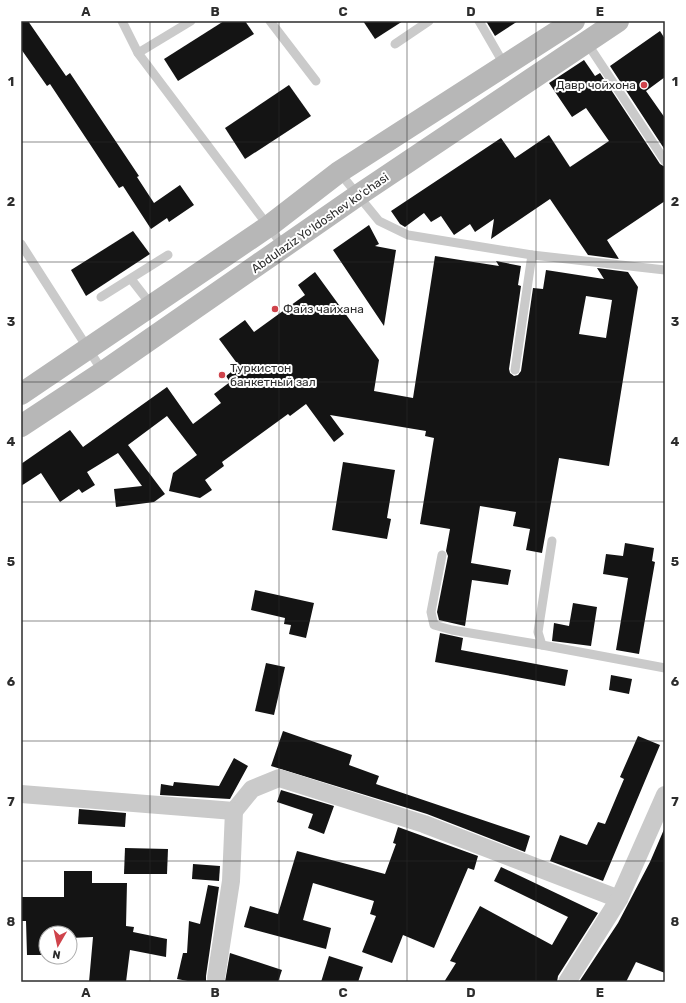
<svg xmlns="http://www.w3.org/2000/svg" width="686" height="1003" font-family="Rubik,sans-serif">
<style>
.building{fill:#141414;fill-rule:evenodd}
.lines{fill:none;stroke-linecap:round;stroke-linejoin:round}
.lane{stroke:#cacaca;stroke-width:9}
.street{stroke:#cacaca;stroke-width:18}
.secondary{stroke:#b7b7b7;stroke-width:22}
.grid{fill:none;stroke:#2d2d2d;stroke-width:1;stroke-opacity:0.55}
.poi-dot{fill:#cf434b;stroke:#fff;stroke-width:1.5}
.labels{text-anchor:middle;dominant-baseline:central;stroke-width:4;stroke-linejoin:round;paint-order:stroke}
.poi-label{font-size:12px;fill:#2d2d2d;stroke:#fff;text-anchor:start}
.street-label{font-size:12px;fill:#2d2d2d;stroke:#fff}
.neatline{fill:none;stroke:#2d2d2d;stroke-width:1.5}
.grid-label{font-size:13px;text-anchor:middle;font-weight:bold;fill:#2d2d2d}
</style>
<rect width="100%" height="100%" fill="#fff"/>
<g class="building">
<path d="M 21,21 L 28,21 L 66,76 L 70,73 L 139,176 L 137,177 L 154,203 L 180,185 L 194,205 L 169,222 L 167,218 L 151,229 L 123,186 L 119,188 L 50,84 L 47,86 L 21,49 Z"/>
<path d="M 224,21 L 245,21 L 254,34 L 178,81 L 164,59 Z"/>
<path d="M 363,21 L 403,21 L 375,39 Z"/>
<path d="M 486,21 L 518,21 L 495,36 Z"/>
<path d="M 660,31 L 665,39 L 665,77 L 646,91 L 665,118 L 665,150 L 610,66 Z"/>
<path d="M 584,60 L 595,76 L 600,73 L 660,164 L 665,167 L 665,201 L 607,240 L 619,259 L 588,255 L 550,199 L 491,239 L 494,219 L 475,232 L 470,224 L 454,235 L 441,216 L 431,222 L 424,213 L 405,227 L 400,224 L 391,211 L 501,138 L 515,158 L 549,135 L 570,167 L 609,141 L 586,108 L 572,117 L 549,83 Z"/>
<path d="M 289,85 L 311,116 L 245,159 L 225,128 Z"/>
<path d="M 369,225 L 379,244 L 375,246 L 396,250 L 384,326 L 333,250 Z"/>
<path d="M 133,231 L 150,254 L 86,296 L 71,270 Z"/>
<path d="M 435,256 L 499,266 L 496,261 L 521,266 L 518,285 L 521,286 L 509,369 L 510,373 L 514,376 L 518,375 L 521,371 L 533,288 L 543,289 L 546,270 L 604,279 L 597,268 L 628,272 L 638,287 L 609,466 L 559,458 L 542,553 L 526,550 L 530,529 L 513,526 L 516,512 L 480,506 L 471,563 L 511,570 L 508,585 L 472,580 L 465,626 L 439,620 L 437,612 L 448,556 L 446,551 L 450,529 L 420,524 L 434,438 L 425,436 L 426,431 L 330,415 L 344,434 L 334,442 L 306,404 L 290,416 L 288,414 L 222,462 L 224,466 L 205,480 L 212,490 L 200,498 L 169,491 L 173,473 L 197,455 L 167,416 L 128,445 L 165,494 L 154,502 L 116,507 L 114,489 L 142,486 L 118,453 L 87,472 L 95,485 L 82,493 L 79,489 L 60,502 L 41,473 L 21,486 L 21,464 L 70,430 L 83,447 L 167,387 L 193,424 L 221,403 L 214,394 L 230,382 L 226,376 L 239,366 L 219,339 L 245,320 L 254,332 L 305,295 L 298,285 L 315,272 L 379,360 L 374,391 L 413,398 ZM 586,296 L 612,300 L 606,338 L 579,334 Z"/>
<path d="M 343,462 L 395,470 L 387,518 L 391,519 L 387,539 L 332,530 Z"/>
<path d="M 625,543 L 654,548 L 652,561 L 655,562 L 639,654 L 616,650 L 628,578 L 603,574 L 606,554 L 623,556 Z"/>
<path d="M 255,590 L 314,603 L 306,638 L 289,634 L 291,625 L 284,624 L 285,618 L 251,610 Z"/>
<path d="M 573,603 L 597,607 L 591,646 L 552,641 L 554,623 L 569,626 Z"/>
<path d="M 440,633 L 463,638 L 461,650 L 568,670 L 565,686 L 435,662 Z"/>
<path d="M 266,663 L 285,667 L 274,715 L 255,711 Z"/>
<path d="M 611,675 L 632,679 L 629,694 L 609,690 Z"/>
<path d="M 283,731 L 352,755 L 349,765 L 379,776 L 376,784 L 530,836 L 525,852 L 427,814 L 271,766 Z"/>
<path d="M 638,736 L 660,745 L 603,881 L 550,861 L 560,835 L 587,845 L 598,822 L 605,824 L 624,779 L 620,777 Z"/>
<path d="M 234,758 L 248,766 L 230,799 L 160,795 L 161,784 L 173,786 L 174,782 L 219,786 Z"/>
<path d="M 281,790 L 334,806 L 324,834 L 308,828 L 313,814 L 277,802 Z"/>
<path d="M 79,809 L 126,813 L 125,827 L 78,824 Z"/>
<path d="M 398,827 L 478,856 L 474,870 L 468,868 L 434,948 L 403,935 L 392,963 L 362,952 L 376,916 L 370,914 L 374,901 L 313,883 L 303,920 L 331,928 L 326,949 L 244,927 L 250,906 L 278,914 L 297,851 L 385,874 L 396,844 L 393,843 Z"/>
<path d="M 665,827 L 665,973 L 636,962 L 626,982 L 579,982 L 618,923 L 650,862 Z"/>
<path d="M 125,848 L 168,849 L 167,874 L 124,874 Z"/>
<path d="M 193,864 L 220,866 L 219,881 L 192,879 Z"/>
<path d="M 501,867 L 598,913 L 558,976 L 557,982 L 444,982 L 456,963 L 450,961 L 480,906 L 552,945 L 568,917 L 494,881 Z"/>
<path d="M 64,871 L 92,871 L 92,883 L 127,883 L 126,926 L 134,927 L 133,932 L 167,939 L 166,957 L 130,950 L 126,982 L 89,982 L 93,937 L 70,938 L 70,933 L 46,933 L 46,955 L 27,955 L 26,921 L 21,921 L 21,897 L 64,897 Z"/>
<path d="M 208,885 L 219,887 L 206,976 L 206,982 L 193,982 L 177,979 L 183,953 L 187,953 L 189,921 L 200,924 Z"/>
<path d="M 230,953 L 282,970 L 278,982 L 225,982 Z"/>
<path d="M 329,956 L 363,967 L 358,982 L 321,982 Z"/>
</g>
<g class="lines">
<g class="lane">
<path d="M 122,21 L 138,53 L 284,247"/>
<path d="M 270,21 L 316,81"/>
<path d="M 479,21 L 505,66"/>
<path d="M 587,43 L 665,161"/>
<path d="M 395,44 L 429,21"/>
<path d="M 138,53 L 191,21"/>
<path d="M 339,172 L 379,221 L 408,235 L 532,255 L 665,270"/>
<path d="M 21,244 L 103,372"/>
<path d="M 131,279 L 152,306"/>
<path d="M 101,297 L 168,255"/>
<path d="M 515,370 L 532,255"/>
<path d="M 552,541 L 538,632 L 542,645 L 665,668"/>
<path d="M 442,555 L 431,612 L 434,625 L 452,630 L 542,645"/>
</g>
<g class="street">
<path d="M 21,794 L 234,811 L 252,789 L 279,778 L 424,824 L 619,899"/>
<path d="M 216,978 L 231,881 L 234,811"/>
<path d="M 567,982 L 619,899 L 665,795"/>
</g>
<g class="secondary">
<path d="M 21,394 L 269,226 L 339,172 L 574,21"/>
<path d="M 21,426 L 103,372 L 357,196 L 618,21"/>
</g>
</g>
<path class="grid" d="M 150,21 L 150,982M 279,21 L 279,982M 407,21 L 407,982M 536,21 L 536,982M 21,142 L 665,142M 21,262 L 665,262M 21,382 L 665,382M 21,502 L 665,502M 21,621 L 665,621M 21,741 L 665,741M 21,861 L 665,861"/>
<g class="poi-dot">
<circle cx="644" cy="85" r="4"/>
<circle cx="275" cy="309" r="4"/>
<circle cx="222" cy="375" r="4"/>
</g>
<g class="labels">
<g class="poi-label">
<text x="636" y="85" text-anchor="end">Давр чойхона</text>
<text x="283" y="309">Файз чайхана</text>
<text x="230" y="368">Туркистон<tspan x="230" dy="14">банкетный зал</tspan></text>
</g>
<g class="street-label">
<text transform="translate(320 223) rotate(-35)">Abdulaziz Yoʻldoshev koʻchasi</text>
</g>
</g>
<rect width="686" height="1003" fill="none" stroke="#ffffff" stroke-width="44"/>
<g transform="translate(58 945) rotate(189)"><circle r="19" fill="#ffffff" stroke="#ababab"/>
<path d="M0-3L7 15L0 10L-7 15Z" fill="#cf434b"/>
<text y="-6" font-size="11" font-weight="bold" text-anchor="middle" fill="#2d2d2d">N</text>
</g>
<rect x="22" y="22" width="642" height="959" class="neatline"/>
<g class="grid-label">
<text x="86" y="16">A</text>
<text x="215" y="16">B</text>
<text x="343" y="16">C</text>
<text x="471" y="16">D</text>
<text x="600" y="16">E</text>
<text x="11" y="86">1</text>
<text x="675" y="86">1</text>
<text x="11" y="206">2</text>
<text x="675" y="206">2</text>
<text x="11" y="326">3</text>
<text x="675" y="326">3</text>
<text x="11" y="446">4</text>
<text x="675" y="446">4</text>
<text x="11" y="566">5</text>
<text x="675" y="566">5</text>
<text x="11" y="686">6</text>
<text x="675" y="686">6</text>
<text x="11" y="806">7</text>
<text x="675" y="806">7</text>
<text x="11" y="926">8</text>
<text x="675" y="926">8</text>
<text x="86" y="997">A</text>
<text x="215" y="997">B</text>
<text x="343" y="997">C</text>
<text x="471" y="997">D</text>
<text x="600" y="997">E</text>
</g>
</svg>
